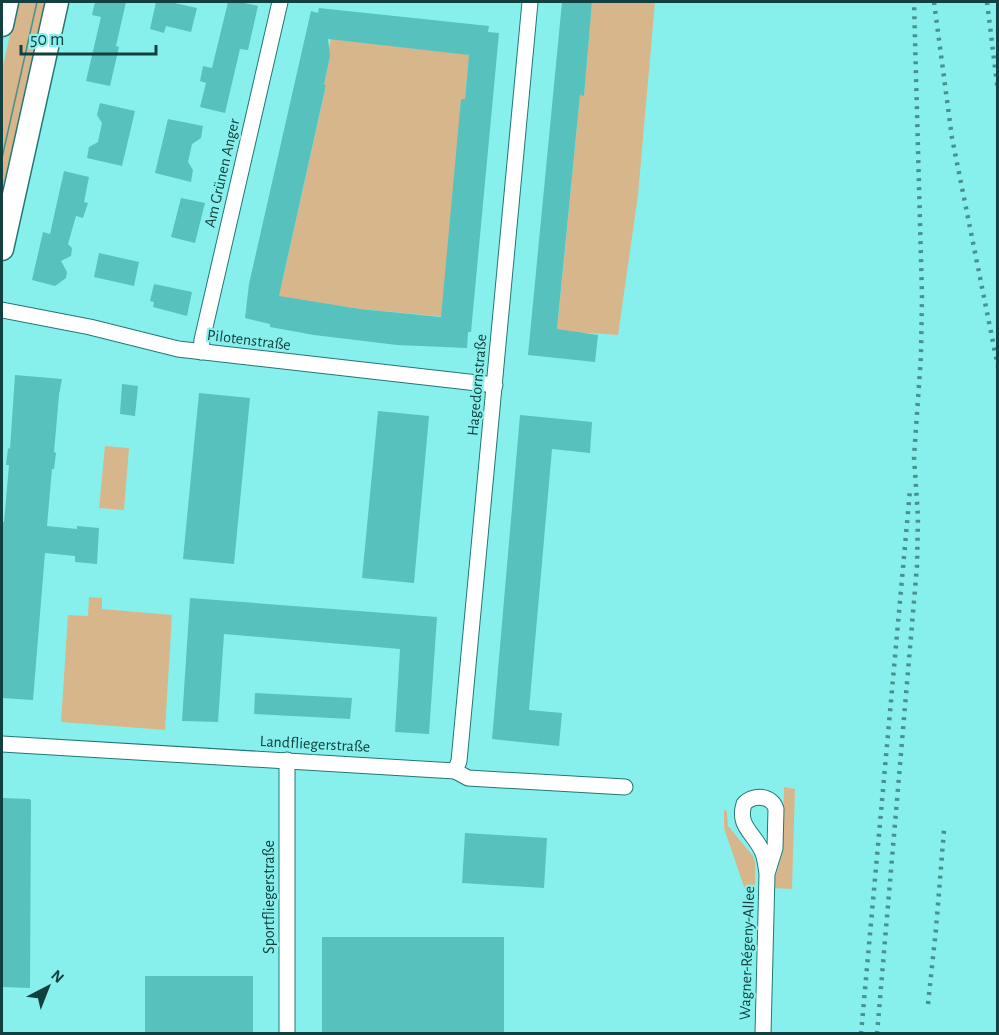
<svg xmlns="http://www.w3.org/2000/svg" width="999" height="1035" font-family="'Alegreya Sans',sans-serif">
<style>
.green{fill:#d8b68c}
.building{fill:#57c1bd;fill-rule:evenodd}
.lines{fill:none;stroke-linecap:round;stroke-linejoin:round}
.minor-casing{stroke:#227774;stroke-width:17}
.secondary-casing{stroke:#227774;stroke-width:25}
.minor{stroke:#fff;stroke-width:15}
.secondary{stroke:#fff;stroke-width:22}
.tram{stroke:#49918f;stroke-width:1.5}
.rail{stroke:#49918f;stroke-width:4.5;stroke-dasharray:3 6;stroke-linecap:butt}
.labels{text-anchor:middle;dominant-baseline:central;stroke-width:4.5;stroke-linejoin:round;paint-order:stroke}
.street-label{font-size:16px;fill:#12403f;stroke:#88f0ec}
</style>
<rect width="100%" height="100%" fill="#88f0ec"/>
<g class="green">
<path d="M 17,2 L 50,2 L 2,214 L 2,71 Z"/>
<path d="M 592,2 L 655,2 L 638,195 L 618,335 L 557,331 L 580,95 L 584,95 Z"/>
<path d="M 331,39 L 473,55 L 468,65 L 465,99 L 461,99 L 447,317 L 360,309 L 274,296 L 282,283 L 326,86 L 324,85 L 330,56 L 328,51 Z"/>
<path d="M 105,446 L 129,448 L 124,510 L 99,508 Z"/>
<path d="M 89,597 L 102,598 L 102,609 L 172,615 L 165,730 L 61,722 L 68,615 L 88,616 Z"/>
<path d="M 784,787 L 795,789 L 792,889 L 772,888 L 782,855 Z"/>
<path d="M 724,809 L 727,812 L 728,826 L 753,856 L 755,862 L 755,888 L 744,887 L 724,828 Z"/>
</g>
<g class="building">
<path d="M 95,2 L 126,2 L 116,46 L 119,47 L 110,86 L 86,81 L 101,17 L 92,15 Z"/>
<path d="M 156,2 L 170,2 L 197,8 L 191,32 L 166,26 L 164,33 L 150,29 Z"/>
<path d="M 228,2 L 240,2 L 258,6 L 248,50 L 240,49 L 225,113 L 200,107 L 206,83 L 200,81 L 203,66 L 212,68 Z"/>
<path d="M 562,2 L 592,2 L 584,96 L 580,95 L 557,329 L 598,335 L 595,362 L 528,355 Z"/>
<path d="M 319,8 L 489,26 L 488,32 L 499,33 L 471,332 L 468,332 L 467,348 L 397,345 L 314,335 L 270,327 L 270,324 L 245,318 L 249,284 L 311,11 L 318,13 ZM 328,39 L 469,55 L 465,99 L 461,99 L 441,317 L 360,309 L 279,296 L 326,85 L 324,85 L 330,56 Z"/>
<path d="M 100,103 L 135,111 L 122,166 L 87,158 L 89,147 L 98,142 L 102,123 L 97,115 Z"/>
<path d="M 168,119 L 203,126 L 201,138 L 192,144 L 188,162 L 193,170 L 191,182 L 155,173 Z"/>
<path d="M 64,171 L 89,177 L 84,202 L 88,203 L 83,218 L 76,216 L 68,244 L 72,248 L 71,256 L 61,261 L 67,272 L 66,278 L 55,286 L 32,280 L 43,232 L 50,234 Z"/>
<path d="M 181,198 L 205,203 L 195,243 L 171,237 Z"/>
<path d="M 99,253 L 139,262 L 134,286 L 94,277 Z"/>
<path d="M 154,284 L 192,292 L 187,316 L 153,307 L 154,302 L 150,301 Z"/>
<path d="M 15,375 L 62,379 L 59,395 L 54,452 L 56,453 L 54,469 L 52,469 L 47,526 L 77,529 L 77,526 L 99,528 L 97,564 L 75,562 L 75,556 L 45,553 L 33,700 L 2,698 L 2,522 L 4,522 L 9,465 L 6,465 L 8,448 L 10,449 Z"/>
<path d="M 122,384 L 138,386 L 135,416 L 120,414 Z"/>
<path d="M 199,393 L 250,398 L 234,564 L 183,559 Z"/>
<path d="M 378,411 L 429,416 L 414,583 L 362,578 Z"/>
<path d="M 520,415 L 592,422 L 590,453 L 552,449 L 529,710 L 562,713 L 559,746 L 492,739 Z"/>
<path d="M 190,598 L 437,617 L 429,734 L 395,732 L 400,649 L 224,634 L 218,722 L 182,721 Z"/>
<path d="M 255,693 L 352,698 L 350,719 L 254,714 Z"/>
<path d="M 2,798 L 30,799 L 31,801 L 30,988 L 2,987 Z"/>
<path d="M 465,833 L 547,838 L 544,888 L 462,883 Z"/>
<rect x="322" y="937" width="182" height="97"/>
<rect x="145" y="976" width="108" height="58"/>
</g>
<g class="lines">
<g class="minor-casing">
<g id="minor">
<path d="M 2,310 L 90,327 L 178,349 L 495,385"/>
<path d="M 201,352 L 202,340 L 280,2"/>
<path d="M 2,744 L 455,771 L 468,778 L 625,787"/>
<path d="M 455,771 L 459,761 L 530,2"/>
<path d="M 287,1034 L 287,760"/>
<path d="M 763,1034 L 767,874 C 766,866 765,857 762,851 C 754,833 737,826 744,804 C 753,794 772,795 776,809 L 775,848 L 767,874"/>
</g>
</g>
<g class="secondary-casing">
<g id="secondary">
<path d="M 2,25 L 7,2"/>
<path d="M 2,249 L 57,2"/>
</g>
</g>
<use href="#minor" class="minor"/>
<use href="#secondary" class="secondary"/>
<path class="tram" d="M 2,158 L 37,2"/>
<g class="rail">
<path d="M 934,2 L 952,138 L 998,367"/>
<path d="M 987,2 L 998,92"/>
<path d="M 928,1004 L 936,929 L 944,830"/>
<path d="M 861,1034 L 910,490"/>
<path d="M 877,1034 L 917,566 L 918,517 L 914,457 L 921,356 L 922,296 L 914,2"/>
</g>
</g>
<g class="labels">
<g class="street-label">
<text transform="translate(222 173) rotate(-77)">Am Grünen Anger</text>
<text transform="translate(249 340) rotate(7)">Pilotenstraße</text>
<text transform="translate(477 385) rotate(-85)">Hagedornstraße</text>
<text transform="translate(315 744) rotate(3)">Landfliegerstraße</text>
<text transform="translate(269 897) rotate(-90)">Sportfliegerstraße</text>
<text transform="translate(747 953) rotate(-88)">Wagner-Régeny-Allee</text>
</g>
</g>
<rect width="999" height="1035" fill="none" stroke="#12403f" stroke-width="6"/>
<g transform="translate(48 987) rotate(42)" stroke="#88f0ec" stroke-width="4.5" paint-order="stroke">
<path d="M0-4.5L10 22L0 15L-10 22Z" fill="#12403f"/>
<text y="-9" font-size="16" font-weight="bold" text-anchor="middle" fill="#12403f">N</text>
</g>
<path d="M21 45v9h135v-9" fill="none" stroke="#12403f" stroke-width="3"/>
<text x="30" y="45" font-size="18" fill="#12403f" stroke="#88f0ec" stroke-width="4.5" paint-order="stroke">50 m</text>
</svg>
